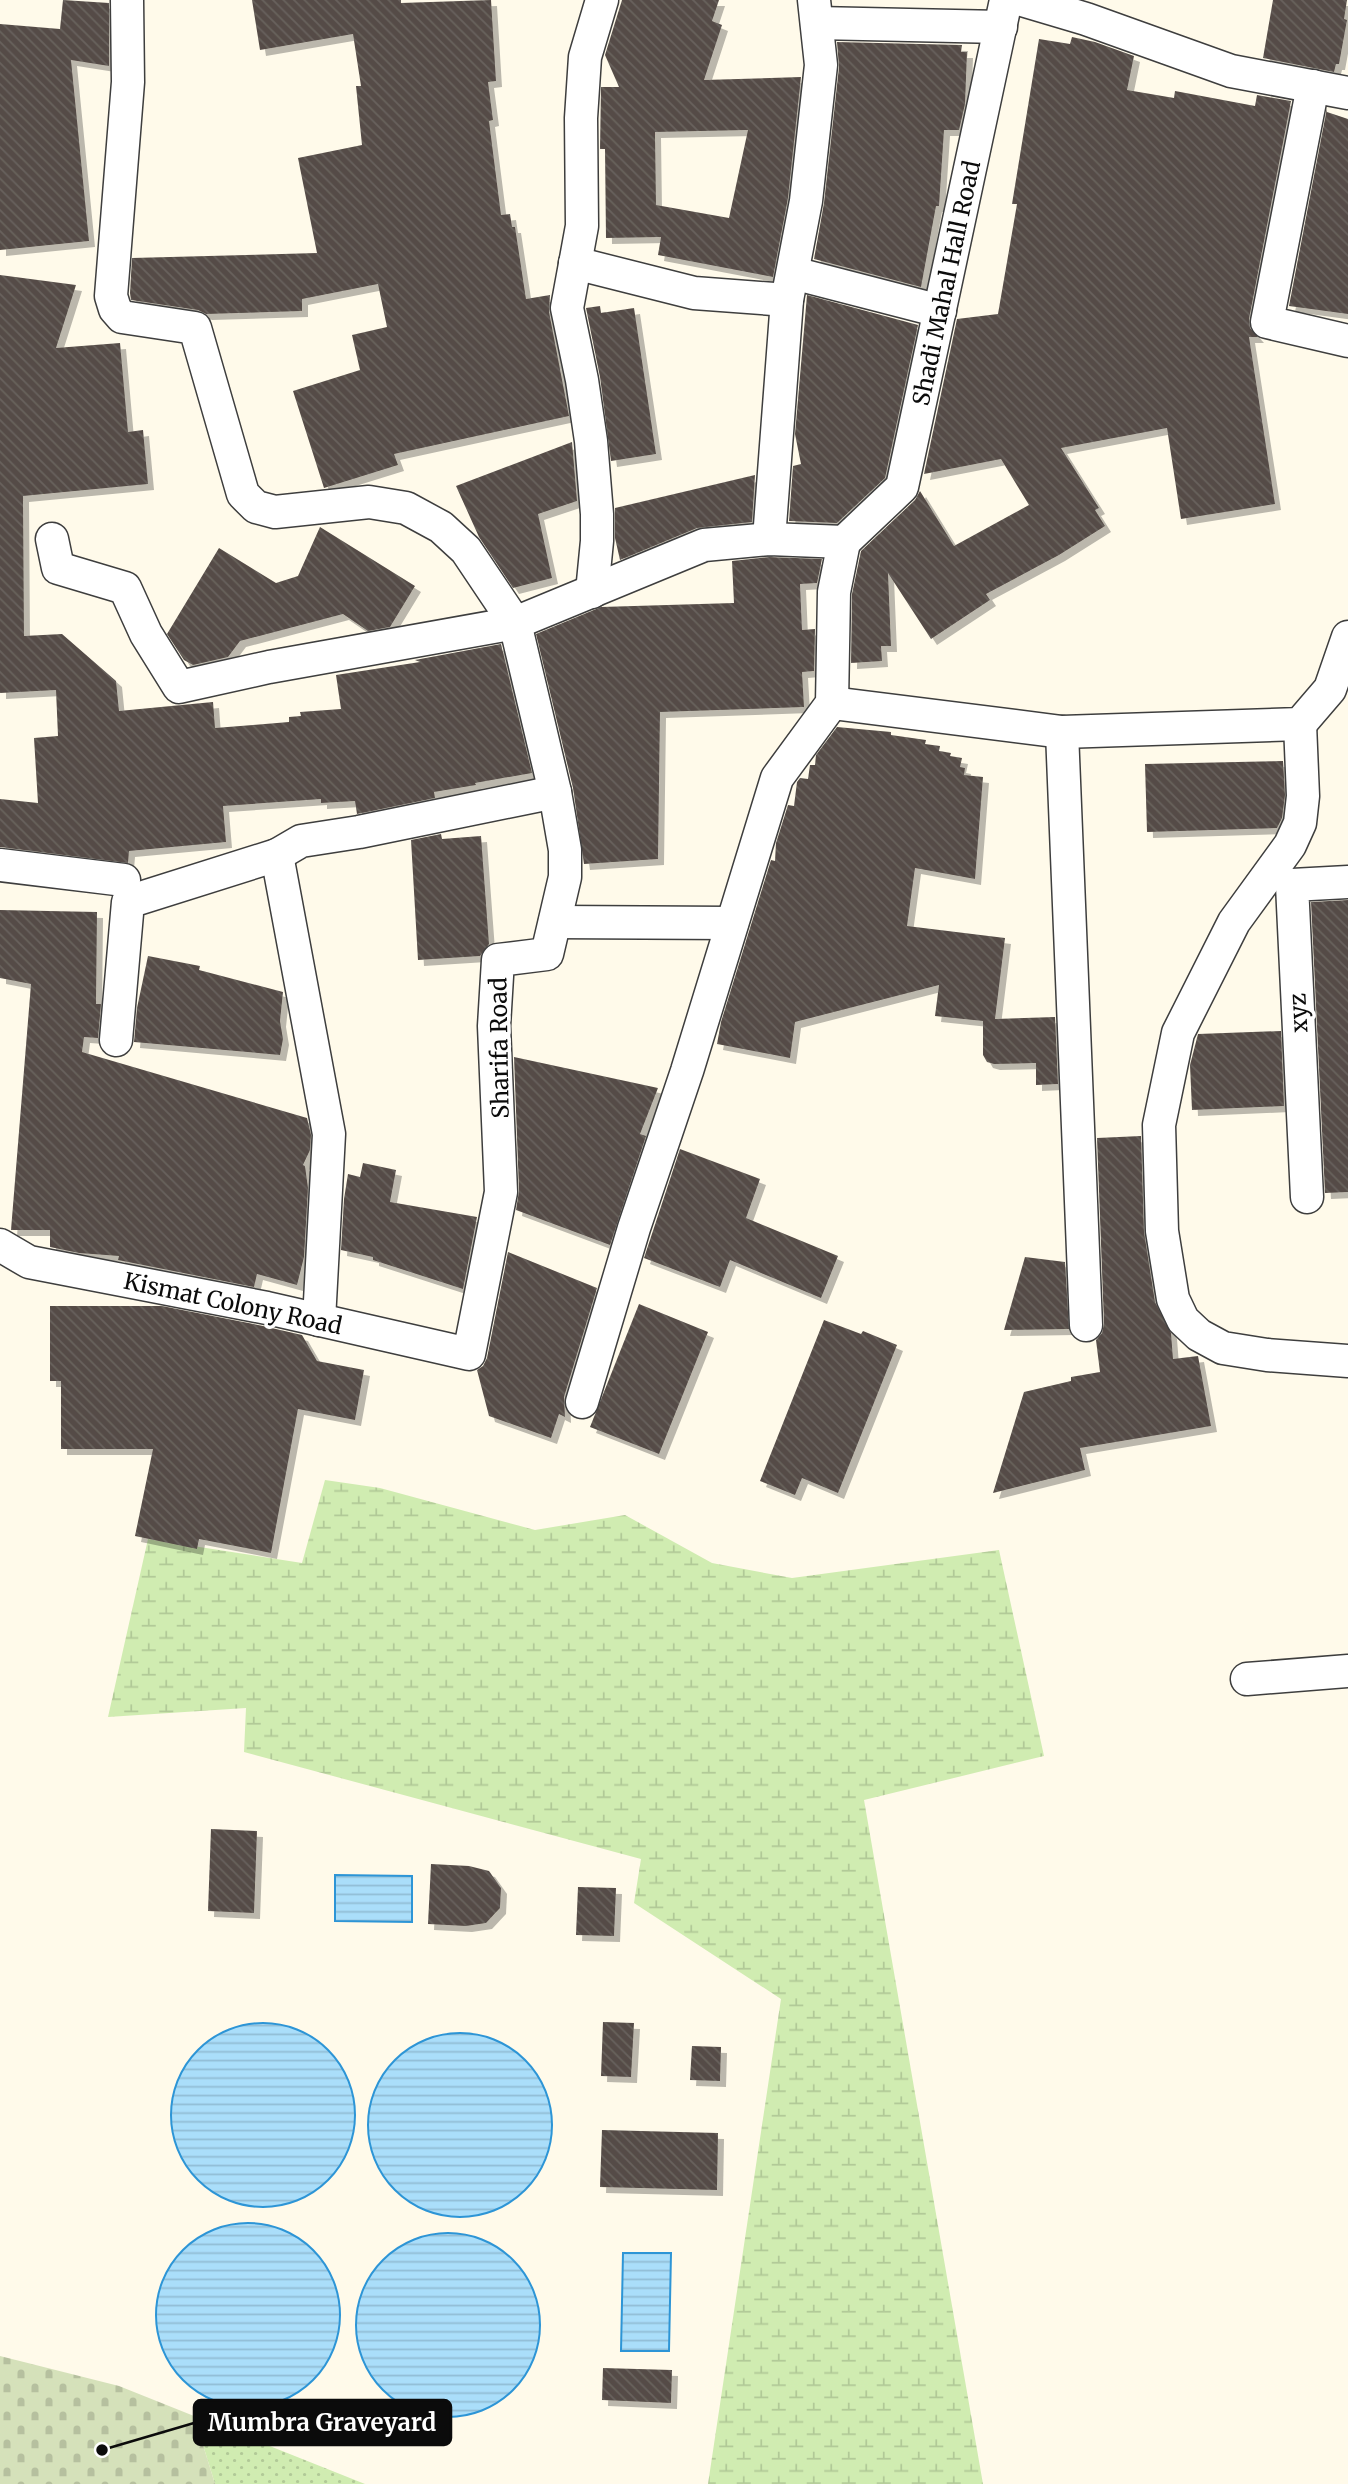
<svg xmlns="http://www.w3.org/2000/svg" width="1348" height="2484" font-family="Merriweather,serif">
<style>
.grass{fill:url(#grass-dots)}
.wetland{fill:url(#wetland-marsh)}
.cemetery{fill:url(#cemetery-stones)}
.water{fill:url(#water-rules);stroke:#2d95d6;stroke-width:2}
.building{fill:url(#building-back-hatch);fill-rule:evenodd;filter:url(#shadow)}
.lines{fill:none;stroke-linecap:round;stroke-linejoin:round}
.minor-casing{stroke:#3e3e3e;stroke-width:35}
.minor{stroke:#fff;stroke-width:32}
.labels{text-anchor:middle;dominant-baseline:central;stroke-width:7;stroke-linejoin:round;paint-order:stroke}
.street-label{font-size:23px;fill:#0b0b0b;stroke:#fff}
.leader{fill:none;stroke:#0b0b0b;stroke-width:2.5}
.callout-dot{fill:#0b0b0b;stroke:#fff;stroke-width:2.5}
.callout{fill:#0b0b0b;stroke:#0b0b0b;stroke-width:2.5}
.callout-label{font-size:24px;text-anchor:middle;font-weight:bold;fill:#fff}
</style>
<defs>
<pattern id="grass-dots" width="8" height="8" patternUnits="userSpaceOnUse" patternTransform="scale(1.75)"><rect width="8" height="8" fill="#d0ecb1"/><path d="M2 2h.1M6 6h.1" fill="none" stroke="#b1c997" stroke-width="1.8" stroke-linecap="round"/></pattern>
<pattern id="wetland-marsh" width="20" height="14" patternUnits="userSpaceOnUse" patternTransform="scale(1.75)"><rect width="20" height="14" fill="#d0ecb1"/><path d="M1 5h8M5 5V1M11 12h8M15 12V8" fill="none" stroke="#b1c997"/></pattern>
<pattern id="cemetery-stones" width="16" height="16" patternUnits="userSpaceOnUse" patternTransform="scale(1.75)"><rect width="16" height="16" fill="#d5e1ba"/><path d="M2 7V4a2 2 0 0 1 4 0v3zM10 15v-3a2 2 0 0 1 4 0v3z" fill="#b6c09f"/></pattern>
<pattern id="water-rules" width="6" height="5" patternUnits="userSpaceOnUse" patternTransform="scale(1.75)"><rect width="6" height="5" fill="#aadefa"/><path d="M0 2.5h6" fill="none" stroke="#91bdd5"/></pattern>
<pattern id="building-back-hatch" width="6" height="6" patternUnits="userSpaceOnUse" patternTransform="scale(1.75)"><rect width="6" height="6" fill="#554c47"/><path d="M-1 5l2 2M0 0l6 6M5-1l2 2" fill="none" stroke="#68615d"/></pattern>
<filter id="shadow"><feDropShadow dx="6" dy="6" stdDeviation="0" flood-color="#0004"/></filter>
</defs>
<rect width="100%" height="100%" fill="#fffaea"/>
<path class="grass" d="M 194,2416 L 365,2484 L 215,2484 Z"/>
<path class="wetland" d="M 325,1480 L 380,1488 L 535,1530 L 625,1515 L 712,1563 L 792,1578 L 999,1550 L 1044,1756 L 864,1800 L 983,2484 L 708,2484 L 781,1999 L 634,1903 L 641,1859 L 244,1752 L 246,1708 L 108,1717 L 148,1539 L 302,1563 Z"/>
<path class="cemetery" d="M 0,2356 L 119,2386 L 194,2416 L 215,2484 L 0,2484 Z"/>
<g class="water">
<path d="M 335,1875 L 412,1876 L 412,1922 L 335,1921 Z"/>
<circle cx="263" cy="2115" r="92"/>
<circle cx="460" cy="2125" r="92"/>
<circle cx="248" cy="2315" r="92"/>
<circle cx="448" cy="2325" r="92"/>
<path d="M 623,2253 L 671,2253 L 669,2351 L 621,2351 Z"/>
</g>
<g class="building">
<path d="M 63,0 L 109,3 L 109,66 L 71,60 L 89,241 L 0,250 L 0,24 L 60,29 Z"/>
<path d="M 252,0 L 401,0 L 401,3 L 491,0 L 496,81 L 488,82 L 493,120 L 489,121 L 501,215 L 510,214 L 512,227 L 515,227 L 526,299 L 550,295 L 549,312 L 569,416 L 394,454 L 398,465 L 324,488 L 293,391 L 360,370 L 352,335 L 387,327 L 378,284 L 302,299 L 302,311 L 206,314 L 198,310 L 131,300 L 130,293 L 132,258 L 317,253 L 298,158 L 362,145 L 356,86 L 361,86 L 353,34 L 260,50 Z"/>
<path d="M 622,0 L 719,0 L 712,21 L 722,25 L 704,80 L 801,77 L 788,198 L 773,277 L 658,255 L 661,237 L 606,238 L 605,149 L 600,149 L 601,87 L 619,87 L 605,55 ZM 748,130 L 729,218 L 656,205 L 655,132 Z"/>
<path d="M 1273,0 L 1347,0 L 1344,19 L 1347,20 L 1339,64 L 1336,64 L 1334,72 L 1263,58 Z"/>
<path d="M 1072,37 L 1095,42 L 1134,56 L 1127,90 L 1174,98 L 1175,91 L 1255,106 L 1257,95 L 1291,101 L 1249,319 L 1250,328 L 1258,337 L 1249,337 L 1275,504 L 1181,519 L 1167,428 L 1061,448 L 1099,508 L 1095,510 L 1105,526 L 1059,555 L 986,594 L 990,600 L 931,639 L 888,573 L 891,646 L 881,646 L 882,661 L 851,663 L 852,594 L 861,551 L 915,500 L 920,491 L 954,546 L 1029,505 L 1001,459 L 924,474 L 957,319 L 998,314 L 1017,204 L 1012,204 L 1039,39 L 1070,44 Z"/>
<path d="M 837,42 L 962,45 L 961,52 L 967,52 L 965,104 L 959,130 L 944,130 L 939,206 L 936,206 L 921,287 L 814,259 L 824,203 L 839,67 Z"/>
<path d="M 1327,108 L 1327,112 L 1348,119 L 1348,314 L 1289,306 Z"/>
<path d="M 0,275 L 76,285 L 56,348 L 120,343 L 128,432 L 143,430 L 148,484 L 23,496 L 24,636 L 62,634 L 116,681 L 119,711 L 213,702 L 215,728 L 289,722 L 289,717 L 301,716 L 300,712 L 341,709 L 336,675 L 420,662 L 415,660 L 501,644 L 532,773 L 475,783 L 476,785 L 434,792 L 435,798 L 357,814 L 355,801 L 321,803 L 321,799 L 223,806 L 226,842 L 129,851 L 128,863 L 0,847 L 0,799 L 38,803 L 34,738 L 58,736 L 56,690 L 0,693 Z"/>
<path d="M 807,295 L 918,325 L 885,478 L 837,523 L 789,521 L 793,466 L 801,464 L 795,434 Z"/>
<path d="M 600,306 L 601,313 L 634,308 L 656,454 L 611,461 L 600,377 L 586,308 Z"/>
<path d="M 572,442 L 577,501 L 538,514 L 552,578 L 513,588 L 479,537 L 456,486 Z"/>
<path d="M 755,475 L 752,522 L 697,528 L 620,560 L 615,538 L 615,508 Z"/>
<path d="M 320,527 L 415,586 L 390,627 L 368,631 L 343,614 L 240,641 L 228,657 L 193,665 L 184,660 L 167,634 L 219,548 L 276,583 L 298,576 Z"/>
<path d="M 769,557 L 822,559 L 817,583 L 800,584 L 802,630 L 815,629 L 814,671 L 802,672 L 804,707 L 660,712 L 658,859 L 584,864 L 573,788 L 536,634 L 601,607 L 734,603 L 732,561 Z"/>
<path d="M 837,727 L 891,732 L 891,735 L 926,740 L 925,744 L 940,746 L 939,751 L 951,753 L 950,756 L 962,758 L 960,767 L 965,768 L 964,775 L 983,777 L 975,879 L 915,868 L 907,926 L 1005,938 L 995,1019 L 1055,1017 L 1058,1084 L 1036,1085 L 1036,1063 L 994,1064 L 987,1062 L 983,1055 L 983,1021 L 935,1016 L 939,985 L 795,1022 L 790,1058 L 717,1044 L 721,1022 L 771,860 L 775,861 L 776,843 L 788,805 L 794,806 L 797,782 L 800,778 L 808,779 L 810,765 L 815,765 L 816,755 Z"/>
<path d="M 1283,761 L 1285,795 L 1282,818 L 1277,828 L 1147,832 L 1145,764 Z"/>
<path d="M 441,834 L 442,839 L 481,836 L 489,944 L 480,956 L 418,960 L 411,840 Z"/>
<path d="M 1348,900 L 1348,1192 L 1325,1193 L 1311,902 Z"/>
<path d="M 0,910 L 97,912 L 96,1004 L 101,1004 L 98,1038 L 84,1037 L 82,1052 L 307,1118 L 311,1135 L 310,1150 L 303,1165 L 305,1166 L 308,1188 L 304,1257 L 297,1285 L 257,1274 L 254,1287 L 118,1260 L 119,1256 L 79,1253 L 50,1247 L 50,1230 L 11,1230 L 31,984 L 0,978 Z"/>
<path d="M 148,956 L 200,966 L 199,970 L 283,992 L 280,1021 L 283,1039 L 280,1055 L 134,1042 L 137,1008 Z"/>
<path d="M 1281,1031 L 1284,1106 L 1192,1110 L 1190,1065 L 1198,1034 Z"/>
<path d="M 514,1057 L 658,1088 L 640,1134 L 646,1136 L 610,1245 L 516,1210 L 519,1191 Z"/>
<path d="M 1141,1136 L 1144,1232 L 1155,1302 L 1171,1333 L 1173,1359 L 1198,1356 L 1211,1426 L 1080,1448 L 1085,1470 L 993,1493 L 1024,1392 L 1071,1381 L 1071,1377 L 1100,1372 L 1096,1340 L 1102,1333 L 1104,1324 L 1097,1138 Z"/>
<path d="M 680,1149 L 760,1179 L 746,1218 L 838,1256 L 821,1298 L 730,1260 L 720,1287 L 644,1258 Z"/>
<path d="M 363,1163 L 396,1170 L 390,1202 L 477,1217 L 463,1289 L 373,1260 L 373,1257 L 341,1250 L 344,1199 L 348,1174 L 360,1177 Z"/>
<path d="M 508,1252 L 597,1288 L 564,1397 L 565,1417 L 559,1414 L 551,1438 L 489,1416 L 477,1370 L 483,1366 L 487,1358 Z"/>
<path d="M 1025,1257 L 1065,1262 L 1069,1329 L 1004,1330 Z"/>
<path d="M 639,1304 L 708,1332 L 659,1454 L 590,1427 Z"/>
<path d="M 50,1306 L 162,1306 L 263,1326 L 302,1335 L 317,1361 L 364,1370 L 355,1420 L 298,1409 L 271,1553 L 199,1539 L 197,1549 L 135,1536 L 153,1449 L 61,1449 L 61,1381 L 50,1381 Z"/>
<path d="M 824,1320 L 861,1334 L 863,1331 L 897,1345 L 838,1493 L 802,1478 L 795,1495 L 760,1481 Z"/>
<path d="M 211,1829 L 257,1831 L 254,1913 L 208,1911 Z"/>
<path d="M 431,1864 L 469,1866 L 489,1871 L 501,1888 L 500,1908 L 486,1923 L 466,1926 L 428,1924 Z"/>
<path d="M 578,1887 L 616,1888 L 614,1936 L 576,1935 Z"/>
<path d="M 603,2022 L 634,2023 L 631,2077 L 601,2076 Z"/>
<path d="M 692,2046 L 721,2047 L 720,2081 L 690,2080 Z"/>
<path d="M 602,2130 L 718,2133 L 717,2190 L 600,2187 Z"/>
<path d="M 603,2368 L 672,2370 L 671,2403 L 602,2400 Z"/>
</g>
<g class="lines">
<g class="minor-casing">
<g id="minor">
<path d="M 1022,0 L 1086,19 L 1231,71 L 1348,93"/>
<path d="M 817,23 L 1001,27"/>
<path d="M 1313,86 L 1267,322 L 1348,341"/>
<path d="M 575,263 L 694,293 L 787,300"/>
<path d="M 793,273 L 940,311"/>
<path d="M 52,539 L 58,568 L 125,588 L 146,634 L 179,687 L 269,667 L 515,623 L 704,545 L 769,539 L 844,542"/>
<path d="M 769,539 L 787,300 L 806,201 L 821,65 L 814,0"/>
<path d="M 844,542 L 902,487 L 1006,0"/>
<path d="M 592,592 L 597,541 L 597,514 L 591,441 L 582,380 L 567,308 L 582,226 L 581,118 L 585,57 L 602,0"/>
<path d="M 832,703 L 1062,732 L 1300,724 L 1330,689 L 1348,637"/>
<path d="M 1300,724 L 1303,796 L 1300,823 L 1290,845 L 1234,922 L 1178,1033 L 1159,1125 L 1162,1231 L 1173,1299 L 1183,1320 L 1199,1335 L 1223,1348 L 1267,1355 L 1348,1361"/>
<path d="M 1062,732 L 1086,1325"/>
<path d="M 277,855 L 329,1134 L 319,1320"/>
<path d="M 0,865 L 124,880"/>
<path d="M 555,922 L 732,923"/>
<path d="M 116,1040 L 128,902 L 277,855 L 301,841 L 359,832 L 555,792"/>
<path d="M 1307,1197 L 1292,885 L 1348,882"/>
<path d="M 0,1245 L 29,1262 L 267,1308 L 469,1354 L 501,1192 L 494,1026 L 498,960 L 547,954 L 565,877 L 565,850 L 555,792 L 515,623 L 466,550 L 441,527 L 406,508 L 369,502 L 275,512 L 256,507 L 243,494 L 195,328 L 122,317 L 115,309 L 111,296 L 128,82 L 127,0"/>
<path d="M 582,1402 L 634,1228 L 687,1071 L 777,778 L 832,703 L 834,592 L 844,542"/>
<path d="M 1247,1679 L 1348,1671"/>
</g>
</g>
<use href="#minor" class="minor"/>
</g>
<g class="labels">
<g class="street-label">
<text transform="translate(946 283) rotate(-78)">Shadi Mahal Hall Road</text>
<text transform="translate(1298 1013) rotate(-93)">xyz</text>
<text transform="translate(499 1048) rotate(-91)">Sharifa Road</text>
<text transform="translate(233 1303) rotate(12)">Kismat Colony Road</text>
</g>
</g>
<path class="leader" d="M102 2450L194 2423"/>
<circle class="callout-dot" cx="102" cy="2450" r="7"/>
<rect class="callout" x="194" y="2400" width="257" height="45" rx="7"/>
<g class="callout-label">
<text x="322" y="2431">Mumbra Graveyard</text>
</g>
</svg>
